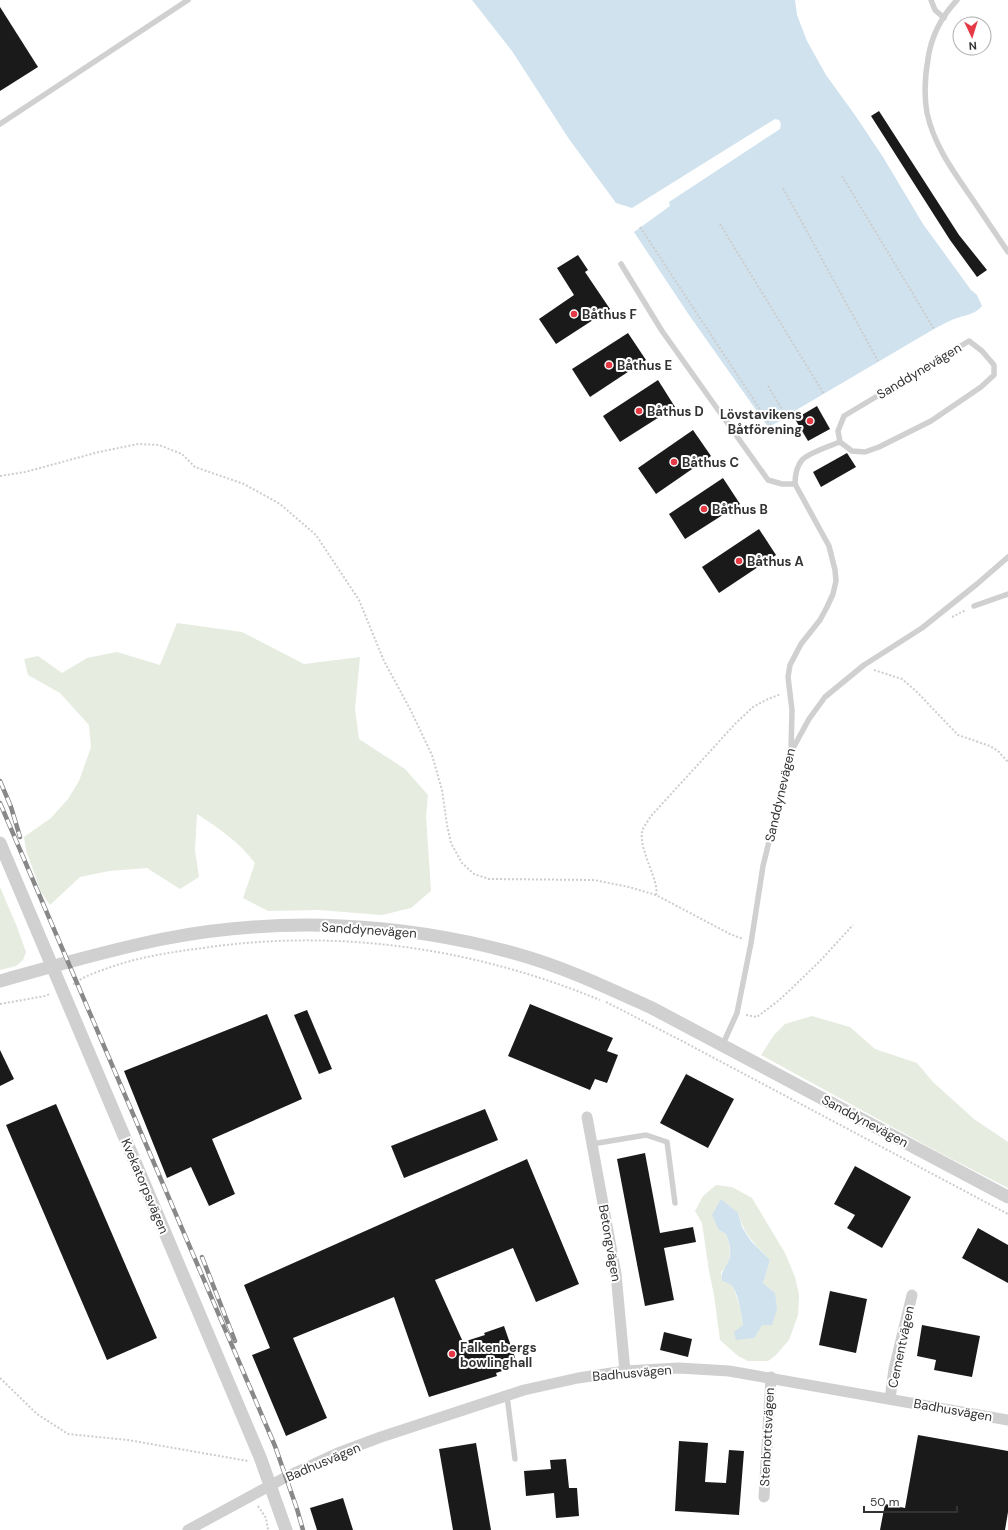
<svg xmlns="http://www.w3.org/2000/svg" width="1008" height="1530" font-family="'DM Sans',sans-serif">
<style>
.green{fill:#e6ecdf;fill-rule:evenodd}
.water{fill:#cfe2ee}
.building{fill:#1a1a1a}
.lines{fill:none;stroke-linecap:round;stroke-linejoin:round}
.path{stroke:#cdcdcd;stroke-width:2;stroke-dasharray:2 2;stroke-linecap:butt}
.service{stroke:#d0d0d0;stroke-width:5.5}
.minor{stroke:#d0d0d0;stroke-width:11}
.tertiary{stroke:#d0d0d0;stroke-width:13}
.rail-casing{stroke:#888;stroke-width:4.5}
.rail{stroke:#fff;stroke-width:3;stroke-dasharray:9;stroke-linecap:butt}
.poi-dot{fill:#e63946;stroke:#fff;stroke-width:1.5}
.labels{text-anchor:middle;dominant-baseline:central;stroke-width:4;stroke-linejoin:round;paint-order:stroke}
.poi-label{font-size:13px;font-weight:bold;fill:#333;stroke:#fff;text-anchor:start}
.street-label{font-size:13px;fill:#333;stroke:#fff}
</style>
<rect width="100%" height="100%" fill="#fff"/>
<g class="green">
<path d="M 177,623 L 242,632 L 304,664 L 360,657 L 355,709 L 359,739 L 405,769 L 428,795 L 426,816 L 431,891 L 411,908 L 382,915 L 319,910 L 268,911 L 243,898 L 255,863 C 239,842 220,829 197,814 L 195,850 L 199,877 L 180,889 L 147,868 L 109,871 L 80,877 L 50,905 L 41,892 L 26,850 L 24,837 L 51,818 L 68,799 L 79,781 L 91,747 L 89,725 L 60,693 L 28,675 L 24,659 L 38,656 L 62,673 L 87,658 L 117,652 L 160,665 Z"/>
<path d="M 0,887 L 17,927 L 26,952 L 23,960 L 16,966 L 0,970 Z"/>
<path d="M 812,1016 L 850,1027 L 875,1049 L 917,1063 L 933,1082 L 974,1119 L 1008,1142 L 1008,1188 L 938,1152 L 761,1055 L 774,1035 L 785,1024 Z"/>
<path d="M 716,1185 L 732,1187 L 752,1198 L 785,1253 L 795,1277 L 799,1295 L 798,1315 L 789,1340 L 776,1355 L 768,1361 L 748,1361 L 738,1356 L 720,1340 L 714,1295 L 709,1271 L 702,1223 L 695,1211 L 703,1196 ZM 738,1213 C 745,1236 754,1243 770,1260 L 763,1283 L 775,1293 L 736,1340 L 743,1325 L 741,1310 L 734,1289 L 731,1284 L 722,1281 L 721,1272 C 733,1262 731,1248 726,1234 L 719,1230 Z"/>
</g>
<g class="water">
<path d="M 472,0 L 795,0 L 797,15 L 807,41 L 826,75 L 855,115 L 883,157 L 923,224 L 971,290 L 977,295 L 982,306 C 975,315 964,315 954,319 C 947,322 941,325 934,329 L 786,416 L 784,419 L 768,427 L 689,315 L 634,232 L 670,206 L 669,202 L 780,129 L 781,124 L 779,120 L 775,119 L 632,208 L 616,203 L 569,139 L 512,51 Z"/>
<path d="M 721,1199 L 738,1213 L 742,1227 L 751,1241 L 770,1260 L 763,1283 L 775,1293 L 777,1309 L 772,1325 L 762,1325 L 754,1338 L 736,1340 L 734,1332 L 743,1325 C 742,1315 738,1291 731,1285 C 729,1283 725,1282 722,1281 C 719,1272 728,1266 730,1257 C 731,1249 729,1242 726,1234 L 719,1230 L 712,1215 Z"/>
</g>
<g class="building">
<path d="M 0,7 L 38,67 L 0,91 Z"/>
<path d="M 879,111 L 959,235 L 987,270 L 977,277 L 950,240 L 871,116 Z"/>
<path d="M 578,255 L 588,270 L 585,272 L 610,309 L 556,344 L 539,319 L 574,295 L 557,268 Z"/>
<path d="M 628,333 L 646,360 L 590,397 L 572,369 Z"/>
<path d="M 658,380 L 675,407 L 620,442 L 603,416 Z"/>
<path d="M 817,406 L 830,429 L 808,441 L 795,419 Z"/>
<path d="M 693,430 L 711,456 L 656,494 L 638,468 Z"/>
<path d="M 847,453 L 856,467 L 821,487 L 813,472 Z"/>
<path d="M 723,478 L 740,504 L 685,539 L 669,514 Z"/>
<path d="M 759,529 L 776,555 L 719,593 L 702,567 Z"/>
<path d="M 530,1004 L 613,1038 L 607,1051 L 618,1055 L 607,1083 L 595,1079 L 590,1090 L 508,1056 Z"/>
<path d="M 307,1010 L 332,1069 L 319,1074 L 294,1015 Z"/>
<path d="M 267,1014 L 302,1099 L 212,1139 L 235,1194 L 209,1206 L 191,1167 L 167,1178 L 124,1071 Z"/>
<path d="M 0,1050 L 14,1079 L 0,1086 Z"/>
<path d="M 686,1074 L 734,1099 L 708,1148 L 660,1123 Z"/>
<path d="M 56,1104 L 157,1338 L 107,1360 L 6,1125 Z"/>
<path d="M 485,1109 L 498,1140 L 404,1178 L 391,1146 Z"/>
<path d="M 645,1153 L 660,1233 L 693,1227 L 696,1242 L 664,1248 L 674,1300 L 645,1306 L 617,1159 Z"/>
<path d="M 527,1159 L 579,1284 L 536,1302 L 513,1248 L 435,1280 L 463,1342 L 485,1335 L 484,1333 L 504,1326 L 518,1366 L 496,1373 L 497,1376 L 429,1397 L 394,1297 L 293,1338 L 327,1418 L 286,1436 L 252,1355 L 270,1348 L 244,1285 Z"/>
<path d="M 855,1166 L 911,1197 L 882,1248 L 847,1228 L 855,1215 L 834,1204 Z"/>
<path d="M 978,1228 L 1008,1245 L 1008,1283 L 962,1258 Z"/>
<path d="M 830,1291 L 867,1299 L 856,1353 L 819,1345 Z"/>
<path d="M 922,1325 L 980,1336 L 972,1377 L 934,1370 L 936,1360 L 917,1356 Z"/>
<path d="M 664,1332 L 692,1339 L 688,1357 L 660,1350 Z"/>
<path d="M 918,1435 L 1008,1451 L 1008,1512 L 1005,1530 L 880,1530 L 885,1504 L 905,1508 Z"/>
<path d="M 679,1441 L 708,1443 L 705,1482 L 726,1483 L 729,1450 L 744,1451 L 739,1515 L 675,1511 Z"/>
<path d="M 476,1443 L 491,1530 L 453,1530 L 439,1449 Z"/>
<path d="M 566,1459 L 569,1488 L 577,1488 L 579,1516 L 556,1518 L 554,1493 L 526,1496 L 524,1471 L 551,1469 L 550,1460 Z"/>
<path d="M 343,1498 L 353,1530 L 317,1530 L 310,1508 Z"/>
</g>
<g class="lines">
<g class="path">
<path d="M 842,176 L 934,329"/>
<path d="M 783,188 L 878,361"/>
<path d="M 720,224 L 824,394"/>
<path d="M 640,227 L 771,426"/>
<path d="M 768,386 L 786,416"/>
<path d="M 0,476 L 25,472 L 99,452 L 138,444 L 159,445 L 182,454 L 195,467 L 244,484 L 280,504 L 316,535 L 359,600 L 384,661 L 410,709 L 432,755 L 442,790 L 447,825 L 451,843 L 462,863 L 474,874 L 489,879 L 594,880 L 629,887 L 656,895 L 730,934 L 743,939"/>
<path d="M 952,617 L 966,610"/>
<path d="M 874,670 L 902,679 L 916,691 L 958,735 L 990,746 L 998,751 L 1008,762"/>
<path d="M 656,895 C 660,882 639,851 642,832 C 643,827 648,821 651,816 L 735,724 L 753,707 L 768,699 L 781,694"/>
<path d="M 73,984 C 77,983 79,980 83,978 C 91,974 100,971 108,968 C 139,957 171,952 203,948 C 338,928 474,948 600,1000"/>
<path d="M 606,1002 L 682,1041 L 1008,1214"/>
<path d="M 0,1004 L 45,996 L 50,994"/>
<path d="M 746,1015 L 757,1017 L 778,1001 L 790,990 L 820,961 L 853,925"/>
<path d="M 0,1378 L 37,1414 L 68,1434 L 128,1440 L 248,1461"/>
<path d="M 258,1506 L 266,1518 L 268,1530"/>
</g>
<g class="service">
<path d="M 931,0 L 935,10 L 944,18"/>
<path d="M 957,0 C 942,16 931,37 928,59 C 925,76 924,96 927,113 C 934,145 953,171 971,197 C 983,215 996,234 1008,252"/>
<path d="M 0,124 L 188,0"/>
<path d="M 621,264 L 662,331 L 768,480 L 782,484 L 795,484"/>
<path d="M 974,606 L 1008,594"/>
<path d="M 792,750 L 809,719 L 825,697 L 864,665 L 922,628 L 977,584 L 1008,557"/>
<path d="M 722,1046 L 737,1013 L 751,943 L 763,866 L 791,752 L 792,710 L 788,677 L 790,665 L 801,644 L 820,620 L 827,607 L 833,594 L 836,581 L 835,570 L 829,546 L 795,484 C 795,476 797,466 802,460 C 810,452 830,446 840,442 L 838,431 L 844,416 L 969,341 L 982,351 L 994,365 L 994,375 L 981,387 L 931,421 L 879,447 L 865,452 L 852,451 L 840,442"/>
<path d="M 592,1144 L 646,1135 L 667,1142 L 675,1203"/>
<path d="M 507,1396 L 515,1459"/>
</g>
<g class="minor">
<path d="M 587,1117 L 616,1274 L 625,1371"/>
<path d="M 890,1399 L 894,1369 L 912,1295"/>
<path d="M 764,1497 L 771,1377"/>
<path d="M 188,1530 L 286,1477 L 338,1453 L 381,1437 L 524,1390 L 578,1378 L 625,1371 L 679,1368 L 729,1371 L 1008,1420"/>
</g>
<g class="tertiary">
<path d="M 0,843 L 260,1457 L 286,1530"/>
<path d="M 0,981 C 54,966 108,950 163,939 C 280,916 403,922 517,954 C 564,967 608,988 652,1008 L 1008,1197"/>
</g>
<g class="rail-casing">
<g id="rail">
<path d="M 0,781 L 11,807 L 20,837"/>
<path d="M 0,803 L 275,1446 L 297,1509 L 303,1530"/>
<path d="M 202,1257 L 235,1341"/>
</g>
</g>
<use href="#rail" class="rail"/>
</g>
<g class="poi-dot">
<circle cx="574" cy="314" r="4"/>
<circle cx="609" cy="365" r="4"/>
<circle cx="639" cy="411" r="4"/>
<circle cx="810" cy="421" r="4"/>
<circle cx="674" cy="462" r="4"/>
<circle cx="704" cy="509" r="4"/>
<circle cx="739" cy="561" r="4"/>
<circle cx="452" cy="1354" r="4"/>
</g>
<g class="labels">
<g class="poi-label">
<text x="582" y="314">Båthus F</text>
<text x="617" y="365">Båthus E</text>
<text x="647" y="411">Båthus D</text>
<text x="802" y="414" text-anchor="end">Lövstavikens<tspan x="802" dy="15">Båtförening</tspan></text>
<text x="682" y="462">Båthus C</text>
<text x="712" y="509">Båthus B</text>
<text x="747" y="561">Båthus A</text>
<text x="460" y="1347">Falkenbergs<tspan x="460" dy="15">bowlinghall</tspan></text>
</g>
<g class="street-label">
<text transform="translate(919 371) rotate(-31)">Sanddynevägen</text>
<text transform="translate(780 795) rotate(-77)">Sanddynevägen</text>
<text transform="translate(369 930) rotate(4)">Sanddynevägen</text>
<text transform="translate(865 1121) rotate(28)">Sanddynevägen</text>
<text transform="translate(145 1186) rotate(67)">Kvekatorpsvägen</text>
<text transform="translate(610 1243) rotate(80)">Betongvägen</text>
<text transform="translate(901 1347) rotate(-78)">Cementvägen</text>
<text transform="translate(632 1373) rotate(-5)">Badhusvägen</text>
<text transform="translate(953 1410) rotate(10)">Badhusvägen</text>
<text transform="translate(767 1437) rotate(-87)">Stenbrottsvägen</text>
<text transform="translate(323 1462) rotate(-23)">Badhusvägen</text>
</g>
</g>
<g transform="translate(972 36) rotate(176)"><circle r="19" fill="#ffffff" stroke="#adadad"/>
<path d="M0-3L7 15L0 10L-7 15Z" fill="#e63946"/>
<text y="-6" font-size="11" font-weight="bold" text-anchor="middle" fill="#333333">N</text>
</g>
<path d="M864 1506v6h93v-6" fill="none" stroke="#333333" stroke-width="2"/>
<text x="870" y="1506" font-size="12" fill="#333333" stroke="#ffffff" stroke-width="3" paint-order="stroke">50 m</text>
</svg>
